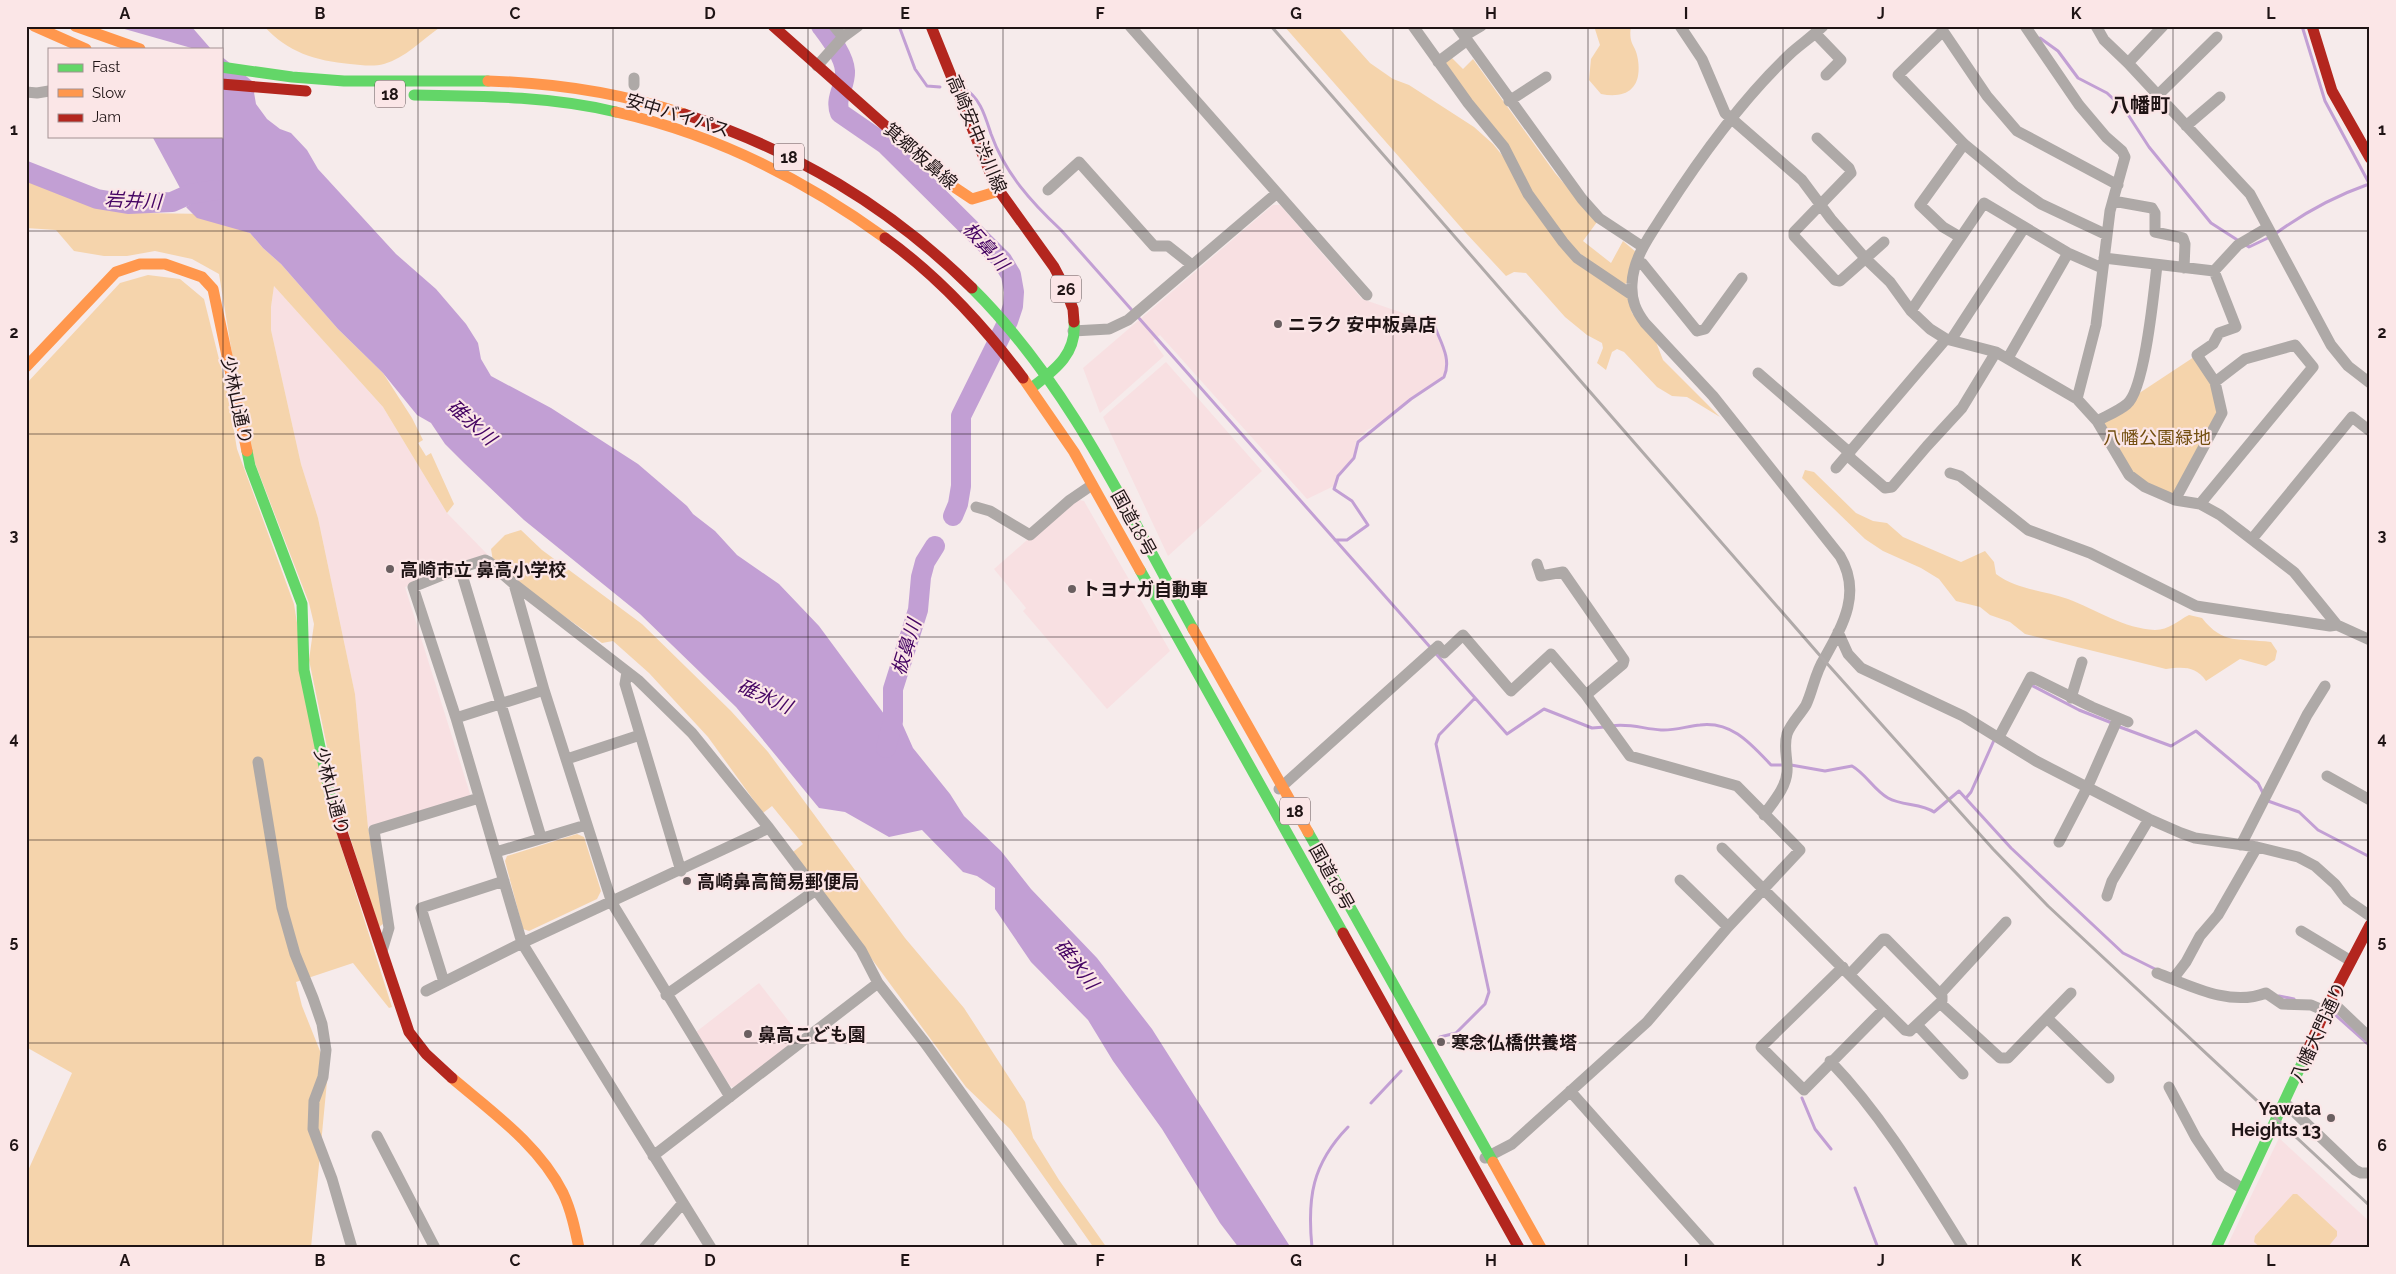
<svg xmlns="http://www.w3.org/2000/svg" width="2396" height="1274" font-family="Raleway,'Noto Sans JP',sans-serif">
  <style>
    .built { fill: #f8e0e2 }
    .green { fill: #f5d4ac }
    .water { fill: #c29fd4 }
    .pier { fill: #f6ebeb }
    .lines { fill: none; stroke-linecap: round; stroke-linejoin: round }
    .stream { stroke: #c29fd4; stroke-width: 3 }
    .river { stroke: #c29fd4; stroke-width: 20 }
    .street { stroke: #aea9a7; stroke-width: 11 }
    .fast { stroke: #63d668; stroke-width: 11 }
    .slow { stroke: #ff974d; stroke-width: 11 }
    .jam { stroke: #b3261e; stroke-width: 11 }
    .rail { stroke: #b0aaa9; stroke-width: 3 }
    .grid { fill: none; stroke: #1f1415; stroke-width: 1; stroke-opacity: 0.55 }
    .poi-dot { fill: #6a5f60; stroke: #fbe6e7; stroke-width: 2 }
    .labels { text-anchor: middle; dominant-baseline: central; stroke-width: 4.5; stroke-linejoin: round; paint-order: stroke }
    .shield { fill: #fbe6e7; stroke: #615354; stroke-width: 1 }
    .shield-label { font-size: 16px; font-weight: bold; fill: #1f1415 }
    .street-label { font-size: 18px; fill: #1f1415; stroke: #fbe6e7 }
    .poi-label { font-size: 18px; font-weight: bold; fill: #1f1415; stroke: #fbe6e7; text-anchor: start }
    .park-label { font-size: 18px; fill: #734f11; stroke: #fbe6e7 }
    .water-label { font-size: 19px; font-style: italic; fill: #450463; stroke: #fbe6e7 }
    .quarter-label { font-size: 20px; font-weight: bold; fill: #1f1415; stroke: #fbe6e7 }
    .neatline { fill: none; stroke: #1f1415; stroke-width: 2 }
    .grid-label { font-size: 16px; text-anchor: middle; font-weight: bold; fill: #1f1415 }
  </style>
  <rect width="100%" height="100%" fill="#f6ebeb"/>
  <path class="built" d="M 1273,205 L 1280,205 L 1362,299 L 1400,312 L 1431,327 L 1440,336 L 1445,352 L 1446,372 L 1444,377 L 1410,398 L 1379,424 L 1367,430 L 1356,441 L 1354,457 L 1337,475 L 1334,486 L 1307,499 L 1160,335 L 1153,341 L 1164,356 L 1100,413 L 1083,368 Z
    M 274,286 L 383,407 L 447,513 L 488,555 L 405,587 L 471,797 L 368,827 L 355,694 L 318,518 L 301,464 L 271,330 L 271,307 Z
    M 1166,362 L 1262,471 L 1168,556 L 1103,417 Z
    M 1074,499 L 1084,501 L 1170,651 L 1107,709 L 1023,611 L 1026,608 L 994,569 Z
    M 759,983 L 801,1037 L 735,1088 L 730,1086 L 696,1032 Z
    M 2279,1138 L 2370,1222 L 2370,1248 L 2226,1248 Z"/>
  <path class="green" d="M 264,26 L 438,26 L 439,28 C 422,40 405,58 384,64 C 373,67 361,65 350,64 C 316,61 287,52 264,26 Z
    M 1284,26 L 1337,26 L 1370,63 L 1393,79 L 1409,85 L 1474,127 L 1493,144 L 1514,170 L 1559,244 L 1627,295 L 1632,313 L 1656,342 L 1663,360 L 1720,417 L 1687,397 L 1672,396 L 1657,387 L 1624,352 L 1617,349 L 1612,352 L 1606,370 L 1597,363 L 1603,348 L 1602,343 L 1587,335 L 1565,317 L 1526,273 L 1514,272 L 1506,276 L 1465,232 Z
    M 1594,26 L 1631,26 C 1628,46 1636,44 1638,60 C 1642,88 1627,99 1601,94 L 1589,80 L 1591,59 L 1600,45 Z
    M 1450,56 L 1463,69 L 1473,59 L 1555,173 L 1597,222 L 1583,241 L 1611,263 L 1623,241 L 1636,252 L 1628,282 L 1624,285 L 1603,273 L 1564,240 L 1444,67 L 1445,61 Z
    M 26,176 L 83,201 L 142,213 L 208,214 L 250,233 L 263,248 L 281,264 L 338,329 L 383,373 L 412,418 L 423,440 L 418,443 L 426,456 L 431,453 L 454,504 L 447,513 L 383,407 L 274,286 L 271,307 L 271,330 L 301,464 L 318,518 L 355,694 L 368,827 L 384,920 L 383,924 L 379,927 L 338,800 L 309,660 L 314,624 L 309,603 L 255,463 L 239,396 L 219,274 L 192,259 L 155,251 L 127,256 L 104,256 L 74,251 L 56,230 L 26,228 Z
    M 148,275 L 180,279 L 204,299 L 228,395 L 237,449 L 294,604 L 324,793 L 392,1007 L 389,1008 L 353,963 L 296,982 L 302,1006 L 328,1071 L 311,1248 L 26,1248 L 26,1175 L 72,1073 L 26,1047 L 26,384 L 120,283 Z
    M 2197,355 L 2215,382 L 2222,413 L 2175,500 L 2137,482 L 2097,421 Z
    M 1805,470 L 1814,472 L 1856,513 L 1873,521 L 1887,523 L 1903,537 L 1961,562 L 1985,551 L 1994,562 L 1996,574 C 2017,590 2044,590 2068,599 C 2095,609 2125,629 2155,630 C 2169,630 2177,621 2189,615 L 2202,618 C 2223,645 2239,638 2271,642 L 2277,651 L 2275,660 L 2266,666 L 2240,659 L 2206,681 C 2196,666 2183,667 2166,669 L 2025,634 L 2010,622 L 1990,615 L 1980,607 L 1956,601 L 1939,579 L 1921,568 L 1883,551 L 1865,539 L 1802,478 Z
    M 521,530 L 542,550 L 642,624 L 731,711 L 768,752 L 905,938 L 964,1008 L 1025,1102 L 1033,1138 L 1059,1180 L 1107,1248 L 1094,1248 L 1010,1129 L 966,1087 L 793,852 L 803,844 L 772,806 L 763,813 L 708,737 L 649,673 L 613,641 L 602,643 L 537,597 L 493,561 L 491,549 L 505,535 Z
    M 577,834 L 584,837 L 601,891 L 597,899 L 529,931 L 523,929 L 505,861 L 507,856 Z
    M 2293,1194 L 2297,1194 L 2337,1231 L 2337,1236 L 2327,1248 L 2261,1248 L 2254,1242 L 2255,1236 Z"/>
  <path class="water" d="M 88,26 L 191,26 L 211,49 L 102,49 Z
    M 221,56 L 252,81 L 256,104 L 267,119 L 280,129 L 291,133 L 307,150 L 318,169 L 396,254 L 436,289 L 466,324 L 478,343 L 481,359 L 491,376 L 551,408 L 638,464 L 687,506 L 693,514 L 715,531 L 737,555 L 779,584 L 819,626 L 884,714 L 893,721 L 901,721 L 913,748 L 950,794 L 964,816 L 1001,851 L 1031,889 L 1097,958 L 1152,1029 L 1291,1248 L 1239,1248 L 1220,1223 L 1162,1129 L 1113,1061 L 1088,1020 L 1031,962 L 995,909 L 995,888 L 977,876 L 963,872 L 922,830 L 889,837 L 845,812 L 819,808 L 736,707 L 640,614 L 524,520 L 464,463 L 445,444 L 431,423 L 417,415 L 383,373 L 338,329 L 281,264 L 263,248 L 250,233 L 197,218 L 186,207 L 197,200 L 180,188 L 152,136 L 221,136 Z"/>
  <path class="pier" d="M 86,26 L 114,26 L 195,49 L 99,49 Z"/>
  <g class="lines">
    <path class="stream" d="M 899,26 L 915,69 L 927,86 L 940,87
      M 2302,26 L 2325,101 L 2370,185
      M 2040,38 L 2058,51 L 2078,78 L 2107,93 L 2125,110 L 2149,147 L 2211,223 L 2239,241
      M 964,89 C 980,96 986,119 991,134 C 1005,173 1031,202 1061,230 L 1507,734 L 1544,709 L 1592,728 L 1605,727
      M 2275,234 C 2305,212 2335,196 2369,184
      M 2244,244 L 2249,247 L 2270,237
      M 1335,540 L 1347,540 L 1368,525 L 1352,501 L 1334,489 L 1338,476 L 1354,458 L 1358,442 L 1411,399 L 1444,377 C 1453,356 1437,338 1432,318
      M 2029,684 L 2079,710 L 2112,723
      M 1611,726 C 1629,723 1644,729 1661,730 C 1673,731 1688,726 1700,725 C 1732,721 1751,744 1771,765 L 1784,765
      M 2117,726 L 2171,746 L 2196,731 L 2258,783 L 2263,793
      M 1791,765 L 1825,771 L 1852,766 C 1866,774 1874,790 1888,798 C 1902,806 1922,803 1934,812 L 1959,791 L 2011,848 L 2123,953 L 2155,969
      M 1966,798 L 1971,792 L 1995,738
      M 2267,798 L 2268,801 L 2299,812 L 2318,830 L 2370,857
      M 2279,996 L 2294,999
      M 2331,1011 L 2370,1046
      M 1440,1037 L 1456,1033 L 1485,1004 L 1489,992 L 1436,744 L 1439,735 L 1475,698
      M 1802,1098 L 1815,1129 L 1831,1149
      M 1371,1103 L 1401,1071
      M 1855,1188 L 1878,1248
      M 1312,1248 C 1307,1198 1312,1164 1348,1127"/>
    <path class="river" d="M 821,26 C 830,38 844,56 845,71 C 846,86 834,98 840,113 L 885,144 L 1002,260 L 1011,275 L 1014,292 L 1013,306 L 1008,321 L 961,416 L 961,486 L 958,504 L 953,516
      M 26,171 L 97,199 L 128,204 L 172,202 L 190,194 L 216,190
      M 886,748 L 893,721 L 893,689 L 918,610 L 921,577 L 925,562 L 935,546"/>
    <path class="street" d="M 834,26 L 843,37
      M 1130,26 L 1367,295
      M 1413,26 L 1468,103 L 1504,147 L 1528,194 L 1563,242 L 1577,258 L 1632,295
      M 1457,26 L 1582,199 L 1599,218 L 1643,247
      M 1680,26 L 1702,59 L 1725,113 L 1802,180 L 1831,219 L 1866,259 L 1890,282 L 1911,311 L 1930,329 L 1946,339 L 1996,352 L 2077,399 L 2097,421 L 2129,475 L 2145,487 L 2175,500 L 2200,504 L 2220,515 L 2294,572 L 2337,625 L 2370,640
      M 2025,26 L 2079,105 L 2106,137 L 2122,151 L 2125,157 L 2110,211 L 2096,325 L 2077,399
      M 2096,26 L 2104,40 L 2128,63 L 2250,194 L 2331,345 L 2348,366 L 2370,383
      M 1815,33 L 1841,60 L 1826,75
      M 1464,36 L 1481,26
      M 1438,62 L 1466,41
      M 2128,63 L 2163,26
      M 817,66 L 843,37 L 858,26
      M 634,85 L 634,78
      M 26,92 L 37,93 L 49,91
      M 2158,95 L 2217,37
      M 1509,101 L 1546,77
      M 2186,126 L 2220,97
      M 1817,138 L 1849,168 L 1851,173 L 1794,232 L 1794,236 L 1835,280 L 1840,281 L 1884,242
      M 1048,190 L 1079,162 L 1154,246 L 1168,246 L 1192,265
      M 2113,201 L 2152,208 L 2155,213 L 2155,232 L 2183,238 L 2185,244 L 2184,268
      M 2107,235 L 2041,204 L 2015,186 L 1964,144 L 1898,75 L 1943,31 L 1987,96 L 2017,131 L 2118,185
      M 1960,237 L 1943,227 L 1920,205 L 1964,144
      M 2104,258 L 2214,271 L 2238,245 L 2267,228
      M 1638,262 L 1642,263 L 1697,331 L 1705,329 L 1742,278
      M 1911,311 L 1984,203 L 2068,253 L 2102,268
      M 1073,331 L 1109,329 L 1128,320 L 1277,193
      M 1951,340 L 2024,228
      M 2008,358 L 2068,253
      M 1758,373 L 1850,453
      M 2097,421 C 2106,416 2119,411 2127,404 C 2145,389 2154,291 2157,265
      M 1848,456 L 1885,488 L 1892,487 L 1927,446 L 1962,408 L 1996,352
      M 1836,468 L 1946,339
      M 1950,473 L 1960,476 L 2028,530 L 2090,553 L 2196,606 L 2330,626 L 2337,625
      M 2175,500 L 2222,413 L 2215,382 L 2197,355 L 2213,344 L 2219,333 L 2236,327 L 2214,271
      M 2200,504 L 2313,367 L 2295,345 L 2245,359 L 2215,382
      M 976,507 L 990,511 L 1030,535 L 1070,500 L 1092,485
      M 2252,539 L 2352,417 L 2370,431
      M 1537,564 L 1541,576 L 1563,572 L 1624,660 L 1623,664 L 1586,695
      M 460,568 L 541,837
      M 514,584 L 544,690 L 612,903 L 730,1097
      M 1838,632 L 1848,654 L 1861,668 L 1963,716 L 2036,761 L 2149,819 L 2181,833 L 2195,838 L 2257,847 L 2298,857 L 2315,866 L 2335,884 L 2347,900 L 2370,916
      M 627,672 L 625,684 L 681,871
      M 2071,698 L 2082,662
      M 456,718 L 544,690
      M 1999,737 L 2031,677 L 2092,707 L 2128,722
      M 567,759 L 640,735
      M 258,762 L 282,908 L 295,954 L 313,998 L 322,1024 L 326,1050 L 323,1077 L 314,1101 L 313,1129 L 332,1179 L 352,1248
      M 2327,776 L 2370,800
      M 1279,789 L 1438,646 L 1444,653 L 1463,635 L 1511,691 L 1551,654 L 1586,695 L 1630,756 L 1737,786 L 1800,850 L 1728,927 L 1647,1022 L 1512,1144 L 1485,1158
      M 1764,815 C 1773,802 1786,788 1787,772 C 1788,758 1783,748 1787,734 C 1791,723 1800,715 1806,705 C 1813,690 1815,673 1824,659 C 1843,625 1862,593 1840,556 L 1713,396 L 1645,323 C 1636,311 1631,300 1632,284 C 1633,257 1651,234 1665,212 C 1701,156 1742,99 1791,53 C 1801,44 1813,36 1823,26
      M 2059,842 L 2087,788 L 2118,718
      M 2241,845 L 2307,715 L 2325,686
      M 1722,848 L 1905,1030 L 1910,1031 L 1942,1001 L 1942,996 L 1886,939 L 1883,939 L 1850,974
      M 496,852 L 586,825
      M 1680,880 L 1728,927
      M 2107,896 L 2112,881 L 2149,819
      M 2301,931 L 2351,961
      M 382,951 L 389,928 L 374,830 L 479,798
      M 1843,967 L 1761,1047 L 1804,1090 L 1884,1009
      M 2157,973 C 2191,986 2230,1007 2266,993 L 2282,1004 L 2311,1005 L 2325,1011
      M 2173,979 L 2186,962 L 2200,936 L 2218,915 L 2257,847
      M 444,982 L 421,908 L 504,881
      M 426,991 L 522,943 L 769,828
      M 1940,994 L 2006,922
      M 666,995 L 816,890
      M 2330,1000 L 2370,1038
      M 1940,1003 L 2000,1058 L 2008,1058 L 2071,993
      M 2047,1018 L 2109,1078
      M 1918,1026 L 1963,1074
      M 1830,1061 C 1883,1116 1923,1184 1963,1248
      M 2169,1087 L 2196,1138 L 2221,1175 L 2243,1189
      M 1570,1091 L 1710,1248
      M 2285,1103 L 2355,1170 L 2361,1173 L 2370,1173
      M 377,1136 L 435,1248
      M 653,1156 L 878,983
      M 644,1248 L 682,1204
      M 711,1248 L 522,943 L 456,718 L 413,587 L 460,568 L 485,560 L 489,562 L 514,584 L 638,680 L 692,733 L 769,828 L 861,950 L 878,983 L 925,1043 L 1073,1248"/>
    <path class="fast" d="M 221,67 L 292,77 L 344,81 L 488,81
      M 414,95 C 481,96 550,96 616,112
      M 972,288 C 1068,383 1128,512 1193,629
      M 1034,386 C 1056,369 1077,353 1074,322
      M 247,451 L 250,466 L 302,604 L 304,670 L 330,795 L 336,814
      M 1140,570 L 1343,933
      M 1308,832 L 1493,1162
      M 2216,1248 L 2304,1059"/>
    <path class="slow" d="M 34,26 L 86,49
      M 75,26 L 140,49
      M 488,81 C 554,83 621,93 684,114
      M 616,112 C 714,134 804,179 885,238
      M 916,153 L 954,187 L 972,199 L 999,191
      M 26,367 L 116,272 L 140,264 L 165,264 L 202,277 L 213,289 L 247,451
      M 1023,378 L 1074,452 L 1140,570
      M 1193,629 L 1308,832
      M 452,1078 C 492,1112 539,1145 563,1193 C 571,1210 575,1229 579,1248
      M 1493,1162 L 1541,1248"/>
    <path class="jam" d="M 773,26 L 916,153
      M 931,26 L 995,185 L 1054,267 L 1065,288 L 1073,309 L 1074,322
      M 2312,26 L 2332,91 L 2370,158
      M 221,84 L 306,91
      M 684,114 C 795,151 888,205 972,288
      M 885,238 C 938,276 984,326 1023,378
      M 336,814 L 409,1032 L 426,1054 L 452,1078
      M 1343,933 L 1519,1248
      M 2304,1059 L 2325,1011 L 2370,925"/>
    <path class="rail" d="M 1271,26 L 1823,659 L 1993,849 L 2048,906 L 2370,1206"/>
  </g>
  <path class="grid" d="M 223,26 L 223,1248M 418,26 L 418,1248M 613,26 L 613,1248M 808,26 L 808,1248M 1003,26 L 1003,1248M 1198,26 L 1198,1248M 1393,26 L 1393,1248M 1588,26 L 1588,1248M 1783,26 L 1783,1248M 1978,26 L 1978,1248M 2173,26 L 2173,1248M 26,231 L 2370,231M 26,434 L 2370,434M 26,637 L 2370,637M 26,840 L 2370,840M 26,1043 L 2370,1043"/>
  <g class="poi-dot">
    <circle cx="1278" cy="324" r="5"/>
    <circle cx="390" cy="569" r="5"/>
    <circle cx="1072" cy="589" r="5"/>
    <circle cx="687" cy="881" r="5"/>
    <circle cx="748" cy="1034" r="5"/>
    <circle cx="1441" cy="1042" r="5"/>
    <circle cx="2331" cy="1118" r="5"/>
  </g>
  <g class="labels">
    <g class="shield">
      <rect x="375" y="80.5" width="30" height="27" rx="4"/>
      <rect x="774" y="143.5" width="30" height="27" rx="4"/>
      <rect x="1051" y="275.5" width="30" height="27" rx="4"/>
      <rect x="1280" y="797.5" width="30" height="27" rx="4"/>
    </g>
    <g class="shield-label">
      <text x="390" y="94">18</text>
      <text x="789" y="157">18</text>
      <text x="1066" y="289">26</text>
      <text x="1295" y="811">18</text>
    </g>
    <g class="street-label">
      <text transform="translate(678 115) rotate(17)">安中バイパス</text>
      <text transform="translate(977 134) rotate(67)">高崎安中渋川線</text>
      <text transform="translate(921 156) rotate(41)">箕郷板鼻線</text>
      <text transform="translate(237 400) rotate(78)">少林山通り</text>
      <text transform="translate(1134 523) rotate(61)">国道18号</text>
      <text transform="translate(332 791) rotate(75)">少林山通り</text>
      <text transform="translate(1332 877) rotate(61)">国道18号</text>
      <text transform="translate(2318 1032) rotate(-65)">八幡大門通り</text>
    </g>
    <g class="poi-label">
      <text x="1288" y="324">ニラク 安中板鼻店</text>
      <text x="400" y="569">高崎市立 鼻高小学校</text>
      <text x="1082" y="589">トヨナガ自動車</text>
      <text x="697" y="881">高崎鼻高簡易郵便局</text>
      <text x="758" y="1034">鼻高こども園</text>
      <text x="1451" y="1042">寒念仏橋供養塔</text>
      <text x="2321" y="1108" text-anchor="end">Yawata<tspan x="2321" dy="21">Heights 13</tspan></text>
    </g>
    <g class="park-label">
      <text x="2157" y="437">八幡公園緑地</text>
    </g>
    <g class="water-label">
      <text transform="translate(133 200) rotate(3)">岩井川</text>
      <text transform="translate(986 246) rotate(48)">板鼻川</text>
      <text transform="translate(472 422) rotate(42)">碓氷川</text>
      <text transform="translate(906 647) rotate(-73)">板鼻川</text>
      <text transform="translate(765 696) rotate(24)">碓氷川</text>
      <text transform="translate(1077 964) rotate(52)">碓氷川</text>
    </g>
    <g class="quarter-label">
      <text x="2140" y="105">八幡町</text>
    </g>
  </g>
  <rect width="2396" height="1274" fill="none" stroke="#fbe6e7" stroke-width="55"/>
  <rect x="48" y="48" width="175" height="90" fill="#fbe6e7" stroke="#a39293"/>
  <rect x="58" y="64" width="25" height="8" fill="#63d668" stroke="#a39293"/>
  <text x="92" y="72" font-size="15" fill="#1f1415">Fast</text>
  <rect x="58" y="89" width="25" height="8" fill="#ff974d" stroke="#a39293"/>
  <text x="92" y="98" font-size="15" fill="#1f1415">Slow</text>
  <rect x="58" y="114" width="25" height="8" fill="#b3261e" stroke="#a39293"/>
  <text x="92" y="122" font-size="15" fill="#1f1415">Jam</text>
  <rect x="28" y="28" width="2340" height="1218" class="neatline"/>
  <g class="grid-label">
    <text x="125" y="19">A</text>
    <text x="320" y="19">B</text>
    <text x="515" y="19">C</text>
    <text x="710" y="19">D</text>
    <text x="905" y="19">E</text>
    <text x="1100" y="19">F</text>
    <text x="1296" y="19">G</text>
    <text x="1491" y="19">H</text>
    <text x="1686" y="19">I</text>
    <text x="1881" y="19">J</text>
    <text x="2076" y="19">K</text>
    <text x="2271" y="19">L</text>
    <text x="14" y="135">1</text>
    <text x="2382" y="135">1</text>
    <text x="14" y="338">2</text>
    <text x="2382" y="338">2</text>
    <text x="14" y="541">3</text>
    <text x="2382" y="541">3</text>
    <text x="14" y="744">4</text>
    <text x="2382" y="744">4</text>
    <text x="14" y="947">5</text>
    <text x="2382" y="947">5</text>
    <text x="14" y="1151">6</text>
    <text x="2382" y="1151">6</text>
    <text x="125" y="1266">A</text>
    <text x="320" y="1266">B</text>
    <text x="515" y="1266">C</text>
    <text x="710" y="1266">D</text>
    <text x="905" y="1266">E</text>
    <text x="1100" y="1266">F</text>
    <text x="1296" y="1266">G</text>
    <text x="1491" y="1266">H</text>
    <text x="1686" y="1266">I</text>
    <text x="1881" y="1266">J</text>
    <text x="2076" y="1266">K</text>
    <text x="2271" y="1266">L</text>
  </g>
</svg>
